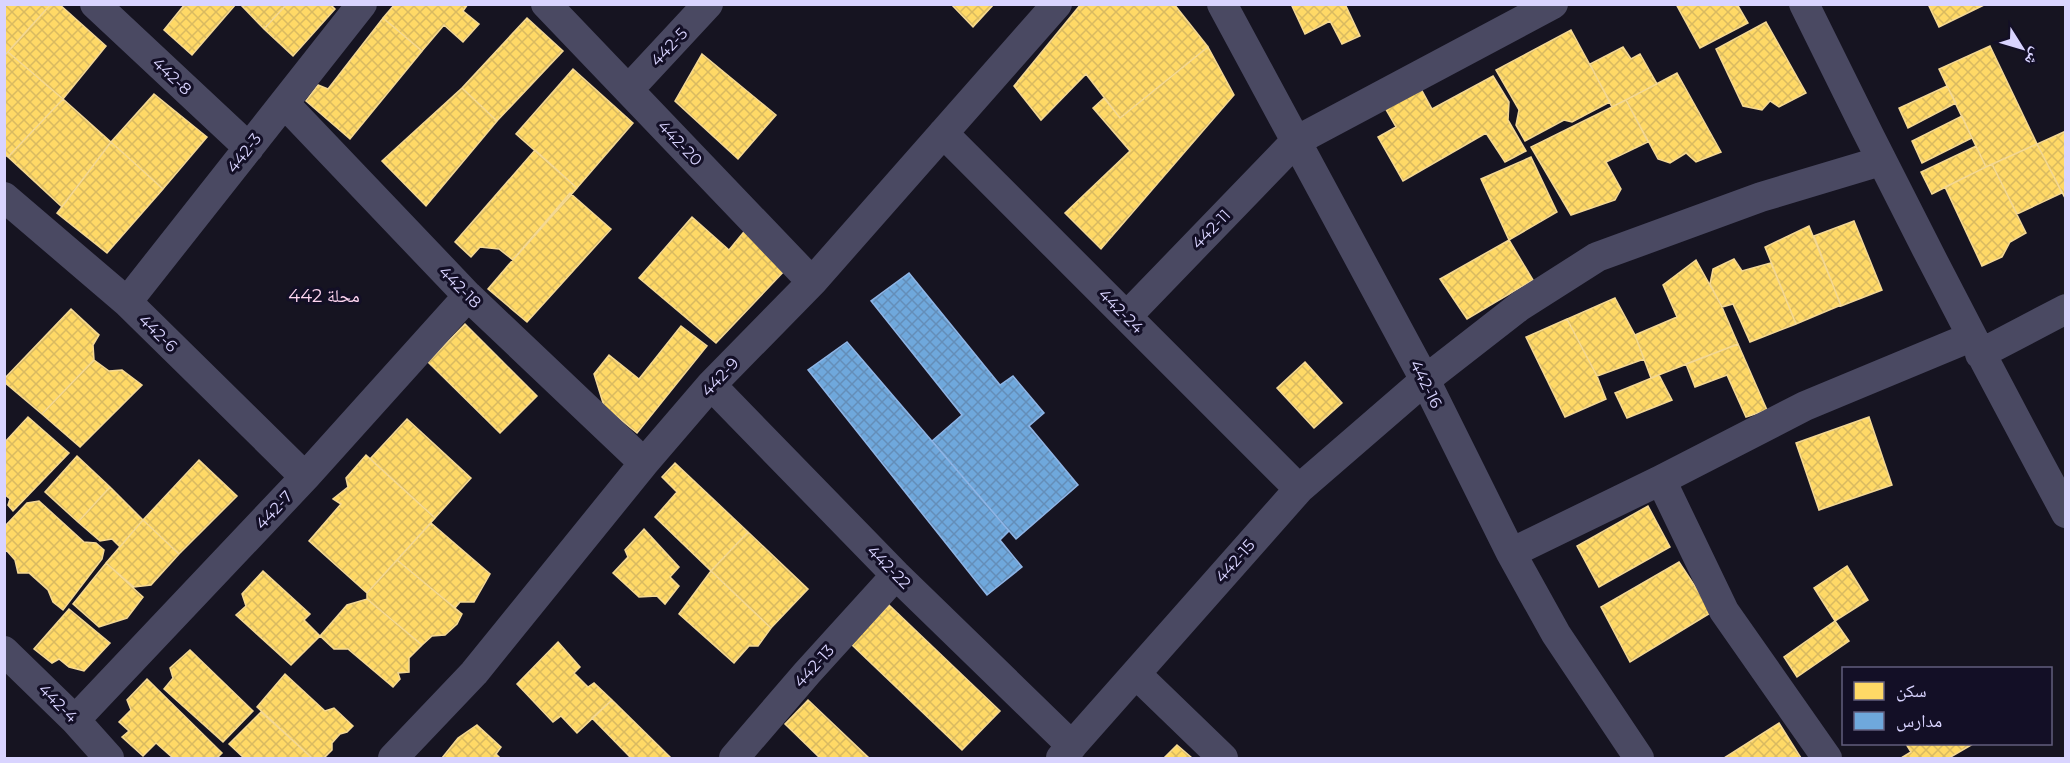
<svg xmlns="http://www.w3.org/2000/svg" width="2070" height="763" font-family="Montserrat,'Noto Naskh Arabic',sans-serif">
  <style>
    .homes { fill: url(#homes-cross-hatch); stroke: #f4d894; stroke-width: 1.5 }
    .schools { fill: url(#schools-cross-hatch); stroke: #8fb5e6; stroke-width: 1.5 }
    .lines { fill: none; stroke-linecap: round; stroke-linejoin: round }
    .street { stroke: #4a4962; stroke-width: 30 }
    .labels { text-anchor: middle; dominant-baseline: central; stroke-width: 6; stroke-linejoin: round; paint-order: stroke }
    .street-label { font-size: 16px; fill: #d9d4ff; stroke: #130f26 }
    .neighbourhood-label { font-size: 18px; fill: #ffd6f0; stroke: #130f26 }
  </style>
  <defs>
    <pattern id="homes-cross-hatch" width="8" height="8" patternUnits="userSpaceOnUse" patternTransform="scale(1.5)"><rect width="8" height="8" fill="#ffd966"/><path d="M0 0l8 8M0 8l8-8" fill="none" stroke="#d9ba61"/></pattern>
    <pattern id="schools-cross-hatch" width="8" height="8" patternUnits="userSpaceOnUse" patternTransform="scale(1.5)"><rect width="8" height="8" fill="#6fa8dc"/><path d="M0 0l8 8M0 8l8-8" fill="none" stroke="#648eb8"/></pattern>
  </defs>
  <rect width="100%" height="100%" fill="#161421"/>
  <path class="homes" d="M 4,4 L 51,4 L 4,56 Z
    M 51,4 L 59,4 L 106,46 L 63,99 L 8,52 Z
    M 185,4 L 236,4 L 192,55 L 164,30 Z
    M 240,4 L 287,4 L 264,29 Z
    M 287,4 L 330,4 L 335,9 L 293,56 L 264,29 Z
    M 395,4 L 468,4 L 463,11 L 479,24 L 463,42 L 444,25 L 422,51 L 383,18 Z
    M 951,4 L 994,4 L 973,27 Z
    M 1081,4 L 1174,4 L 1208,47 L 1120,118 L 1086,74 L 1041,120 L 1014,86 Z
    M 1291,4 L 1345,4 L 1360,36 L 1342,44 L 1330,21 L 1305,34 Z
    M 1676,4 L 1737,4 L 1748,23 L 1700,48 Z
    M 1928,4 L 1986,4 L 1939,27 Z
    M 383,18 L 422,51 L 350,139 L 306,101 L 318,85 L 328,89 Z
    M 527,18 L 563,51 L 497,121 L 462,88 Z
    M 1766,22 L 1806,93 L 1779,107 L 1770,101 L 1762,110 L 1743,106 L 1716,49 Z
    M 1571,30 L 1610,102 L 1572,122 L 1564,120 L 1525,141 L 1516,125 L 1519,110 L 1496,70 Z
    M 1990,46 L 2037,144 L 1986,167 L 1939,69 Z
    M 1208,47 L 1234,95 L 1101,249 L 1065,213 L 1130,151 L 1093,108 L 1104,98 L 1120,118 Z
    M 1623,47 L 1631,59 L 1640,54 L 1657,84 L 1612,107 L 1590,64 Z
    M 8,52 L 63,99 L 8,157 L 4,154 L 4,56 Z
    M 702,54 L 776,115 L 738,159 L 675,101 Z
    M 573,69 L 633,123 L 577,188 L 516,134 Z
    M 1677,73 L 1721,152 L 1696,162 L 1686,153 L 1670,163 L 1658,159 L 1626,100 Z
    M 1493,76 L 1509,102 L 1508,120 L 1526,151 L 1505,162 L 1486,133 L 1403,181 L 1378,137 L 1396,127 L 1384,106 L 1421,89 L 1432,109 Z
    M 1947,86 L 1956,103 L 1908,128 L 1899,108 Z
    M 462,88 L 497,121 L 426,206 L 382,161 Z
    M 154,94 L 207,137 L 163,189 L 111,142 Z
    M 63,99 L 111,142 L 62,207 L 8,157 Z
    M 1626,100 L 1648,142 L 1606,162 L 1621,189 L 1615,200 L 1571,215 L 1531,147 Z
    M 1962,116 L 1972,138 L 1922,163 L 1912,141 Z
    M 2066,131 L 2066,200 L 2037,144 Z
    M 111,142 L 163,189 L 107,253 L 57,213 Z
    M 2037,144 L 2062,193 L 2017,214 L 1992,164 Z
    M 1976,146 L 1986,167 L 1932,194 L 1921,172 Z
    M 535,150 L 577,188 L 513,260 L 499,249 L 480,247 L 471,257 L 455,242 Z
    M 1531,157 L 1557,212 L 1509,240 L 1481,179 Z
    M 1992,164 L 2026,233 L 2010,242 L 2002,257 L 1982,266 L 1945,187 Z
    M 570,193 L 611,229 L 527,322 L 488,289 Z
    M 692,217 L 729,250 L 747,228 L 787,268 L 716,343 L 639,278 Z
    M 1854,221 L 1882,290 L 1841,306 L 1814,236 Z
    M 1809,226 L 1841,305 L 1796,324 L 1765,247 Z
    M 1509,240 L 1533,280 L 1467,319 L 1440,279 Z
    M 1734,259 L 1742,271 L 1771,263 L 1796,324 L 1750,342 L 1733,304 L 1722,307 L 1710,284 L 1713,269 Z
    M 1696,260 L 1722,307 L 1738,344 L 1651,378 L 1635,335 L 1677,317 L 1663,285 Z
    M 1615,298 L 1635,335 L 1644,359 L 1597,376 L 1567,319 Z
    M 71,309 L 99,335 L 93,345 L 94,360 L 42,414 L 4,382 L 4,379 Z
    M 1567,319 L 1597,376 L 1606,399 L 1565,417 L 1526,337 Z
    M 465,324 L 537,396 L 500,433 L 428,362 Z
    M 681,326 L 707,346 L 637,433 L 604,406 L 594,374 L 609,355 L 639,379 Z
    M 1738,344 L 1767,410 L 1746,417 L 1727,375 L 1695,387 L 1686,364 Z
    M 94,360 L 109,371 L 122,370 L 142,385 L 80,447 L 42,414 Z
    M 1305,362 L 1342,403 L 1314,428 L 1277,388 Z
    M 1659,375 L 1672,400 L 1627,418 L 1615,393 Z
    M 28,417 L 69,453 L 13,511 L 8,505 L 10,499 L 4,494 L 4,443 Z
    M 1869,417 L 1892,485 L 1819,510 L 1796,443 Z
    M 407,419 L 471,478 L 435,518 L 370,459 Z
    M 366,455 L 435,518 L 367,593 L 309,541 L 341,504 L 333,499 L 348,487 L 346,478 Z
    M 77,456 L 110,487 L 78,522 L 45,492 Z
    M 199,460 L 237,496 L 179,554 L 143,520 Z
    M 675,463 L 748,532 L 711,571 L 655,517 L 677,492 L 662,477 Z
    M 110,487 L 143,520 L 120,547 L 112,539 L 100,541 L 78,522 Z
    M 39,501 L 84,542 L 96,543 L 104,550 L 102,559 L 63,610 L 53,602 L 48,590 L 29,573 L 18,573 L 15,560 L 7,551 L 4,552 L 4,527 L 27,503 Z
    M 1648,506 L 1670,547 L 1599,587 L 1577,546 Z
    M 143,520 L 179,554 L 151,585 L 134,587 L 106,563 Z
    M 431,523 L 490,574 L 474,602 L 460,602 L 455,608 L 397,560 Z
    M 644,529 L 679,567 L 670,577 L 679,586 L 665,604 L 657,596 L 639,597 L 613,573 L 628,557 L 625,550 Z
    M 748,532 L 808,589 L 771,628 L 711,571 Z
    M 397,560 L 462,614 L 457,624 L 445,635 L 432,636 L 422,645 L 367,599 L 367,593 Z
    M 1679,562 L 1712,612 L 1630,662 L 1601,607 Z
    M 106,563 L 143,597 L 127,618 L 99,627 L 73,604 Z
    M 1847,566 L 1868,600 L 1835,621 L 1814,588 Z
    M 263,571 L 310,614 L 304,620 L 320,636 L 291,665 L 236,615 L 246,606 L 242,594 Z
    M 711,571 L 771,628 L 758,646 L 749,646 L 734,663 L 679,614 Z
    M 367,599 L 422,645 L 409,658 L 409,672 L 398,673 L 400,679 L 393,687 L 348,649 L 334,649 L 320,636 L 347,605 Z
    M 889,605 L 1000,711 L 962,750 L 851,644 Z
    M 69,609 L 110,643 L 84,671 L 69,667 L 59,659 L 52,663 L 34,649 Z
    M 1835,621 L 1849,641 L 1797,677 L 1784,657 Z
    M 558,642 L 580,667 L 574,673 L 588,687 L 594,683 L 612,700 L 577,733 L 561,716 L 553,722 L 517,684 Z
    M 190,650 L 253,711 L 223,742 L 164,689 L 173,678 L 170,668 Z
    M 285,674 L 325,711 L 334,708 L 353,726 L 347,732 L 340,734 L 332,743 L 332,750 L 324,758 L 312,758 L 257,707 Z
    M 147,679 L 222,753 L 217,758 L 173,758 L 156,743 L 143,756 L 122,737 L 129,731 L 119,722 L 131,710 L 127,700 Z
    M 612,700 L 671,758 L 631,758 L 592,718 Z
    M 808,700 L 869,758 L 820,758 L 785,724 Z
    M 261,712 L 312,758 L 244,758 L 229,744 Z
    M 1779,723 L 1801,758 L 1724,758 Z
    M 477,725 L 501,747 L 496,754 L 500,758 L 442,758 L 458,738 Z
    M 1906,744 L 1973,744 L 1949,758 L 1901,758 L 1911,752 Z
    M 1177,745 L 1192,758 L 1164,758 Z"/>
  <path class="schools" d="M 909,273 L 1000,385 L 1013,376 L 1044,413 L 1029,426 L 1078,485 L 1016,539 L 932,441 L 962,415 L 871,301 Z
    M 847,342 L 1009,531 L 1000,540 L 1022,567 L 987,595 L 808,370 Z"/>
  <g class="lines">
    <path class="street" d="M 95,4 L 249,148
      M 546,4 L 812,282
      M 1222,4 L 1425,380 L 1511,553 L 1556,634 L 1639,758
      M 1804,4 C 1888,176 1975,345 2066,513
      M 629,89 L 708,4
      M 284,103 L 468,296 L 644,463
      M 943,133 L 1299,489
      M 4,197 L 127,302 L 305,477
      M 127,302 L 362,4
      M 1127,316 L 1296,141 L 1553,4
      M 1980,354 L 2066,309
      M 711,385 L 896,575 L 1072,746
      M 1661,480 L 1724,611 L 1827,758
      M 1511,553 L 1661,480 L 1805,406 L 1971,337
      M 4,651 L 75,720 L 109,758
      M 1136,674 L 1223,758
      M 75,720 L 305,477 L 468,296
      M 393,758 L 474,673 L 644,463 L 711,385 L 812,282 L 1057,4
      M 734,758 L 807,673 L 896,575
      M 1061,758 L 1299,489 L 1425,380 L 1520,306 L 1597,257 L 1761,197 L 1881,161"/>
  </g>
  <g class="labels">
    <g class="street-label">
      <text transform="translate(669 47) rotate(-47)">442-5</text>
      <text transform="translate(172 76) rotate(43)">442-8</text>
      <text transform="translate(680 143) rotate(46)">442-20</text>
      <text transform="translate(244 153) rotate(-52)">442-3</text>
      <text transform="translate(1211 229) rotate(-46)">442-11</text>
      <text transform="translate(460 287) rotate(45)">442-18</text>
      <text transform="translate(1121 311) rotate(45)">442-24</text>
      <text transform="translate(158 333) rotate(44)">442-6</text>
      <text transform="translate(720 377) rotate(-47)">442-9</text>
      <text transform="translate(1426 384) rotate(63)">442-16</text>
      <text transform="translate(274 510) rotate(-47)">442-7</text>
      <text transform="translate(1235 561) rotate(-49)">442-15</text>
      <text transform="translate(889 567) rotate(45)">442-22</text>
      <text transform="translate(814 666) rotate(-48)">442-13</text>
      <text transform="translate(58 703) rotate(45)">442-4</text>
    </g>
    <g class="neighbourhood-label">
      <text x="324" y="296">محلة 442</text>
    </g>
  </g>
  <rect width="2070" height="763" fill="none" stroke="#d9d4ff" stroke-width="12"/>
  <rect x="1842" y="667" width="210" height="78" fill="#130f26" stroke="#625e7d" stroke-width="1.5"/>
  <rect x="1854" y="682" width="30" height="18" fill="#ffd966" stroke="#625e7d" stroke-width="1.5"/>
  <text x="1896" y="697" font-size="18" fill="#d9d4ff">سكن</text>
  <rect x="1854" y="712" width="30" height="18" fill="#6fa8dc" stroke="#625e7d" stroke-width="1.5"/>
  <text x="1896" y="727" font-size="18" fill="#d9d4ff">مدارس</text>
  <g transform="translate(2022 48) rotate(127)" stroke="#130f26" stroke-width="4.5" paint-order="stroke">
  <path d="M0-4.5L10 22L0 15L-10 22Z" fill="#d9d4ff"/>
  <text y="-9" font-size="16" font-weight="bold" text-anchor="middle" fill="#d9d4ff">ش</text>
  </g>
</svg>
